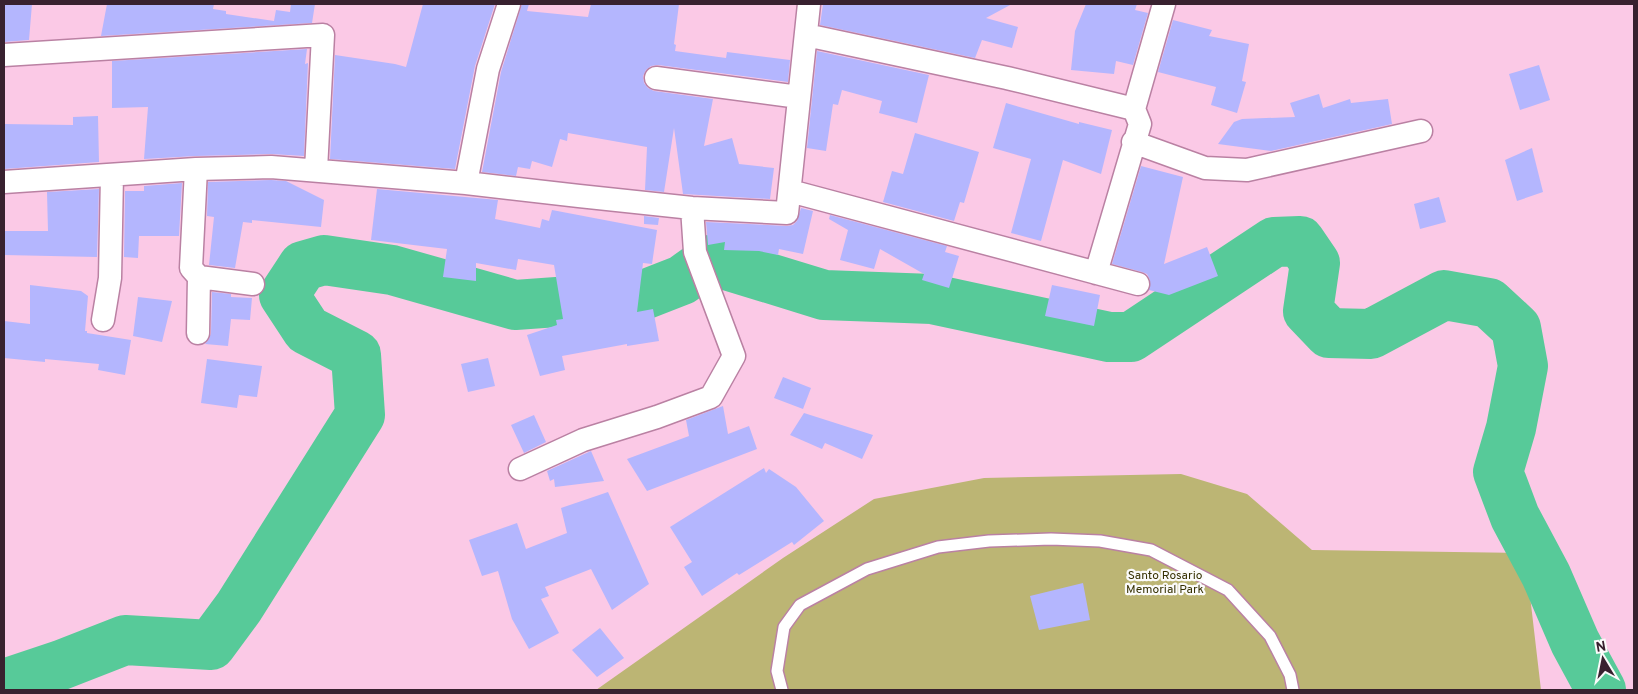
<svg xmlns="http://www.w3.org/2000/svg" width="1638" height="694" font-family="Overpass,sans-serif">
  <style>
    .green { fill: #bcb574 }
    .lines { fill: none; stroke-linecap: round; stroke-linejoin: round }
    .river { stroke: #57ca99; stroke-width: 50 }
    .building { fill: #b4b6fe }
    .lane-casing { stroke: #ba81a3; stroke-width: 14 }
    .street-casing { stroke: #ba81a3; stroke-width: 25 }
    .lane { stroke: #fff; stroke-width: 11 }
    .street { stroke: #fff; stroke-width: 22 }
    .labels { text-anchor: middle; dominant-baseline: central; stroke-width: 4.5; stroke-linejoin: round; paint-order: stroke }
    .park-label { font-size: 12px; fill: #353001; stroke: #fbfbfb }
  </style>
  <rect width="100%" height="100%" fill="#fbc9e6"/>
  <path class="green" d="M 1181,474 L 1247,494 L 1312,550 L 1525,553 L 1541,690 L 596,690 L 783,558 L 874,499 L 984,478 Z"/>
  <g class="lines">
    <path class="river" d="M 4,684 L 61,665 L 125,640 L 211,645 L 239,607 L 360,415 L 356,355 L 307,330 L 284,295 L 303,266 L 324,260 L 392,270 L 515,305 L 641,296 L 682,280 L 710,260 L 824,295 L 932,299 L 1109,337 L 1131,337 L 1274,242 L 1300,241 L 1315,263 L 1308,311 L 1329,333 L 1371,334 L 1444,295 L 1489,303 L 1516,328 L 1523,366 L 1511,428 L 1498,472 L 1515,517 L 1546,575 L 1575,642 L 1601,690"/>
  </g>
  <path class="building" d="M 4,4 L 32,4 L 29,40 L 4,42 Z
    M 107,4 L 214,4 L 213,9 L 226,11 L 226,14 L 274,21 L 276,10 L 290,12 L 291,4 L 315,4 L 312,23 L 101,36 Z
    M 423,4 L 495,4 L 475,66 L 455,169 L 330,159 L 335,55 L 395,64 L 406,67 Z
    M 522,4 L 529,4 L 527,11 L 588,17 L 591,4 L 679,4 L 674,44 L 676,45 L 675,51 L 726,58 L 727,52 L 790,60 L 788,82 L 658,65 L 651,66 L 646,70 L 643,76 L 644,83 L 648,88 L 654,91 L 713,99 L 704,146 L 732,138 L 739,164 L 774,168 L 770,199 L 683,194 L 674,128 L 664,192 L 645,190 L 647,147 L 568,133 L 567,141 L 560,139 L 552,167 L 532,161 L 530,169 L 518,167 L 516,176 L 482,172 L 501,72 Z
    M 823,4 L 1012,4 L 986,18 L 1018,27 L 1012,48 L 982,40 L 975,58 L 820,25 Z
    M 1086,4 L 1137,4 L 1135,10 L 1148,13 L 1133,65 L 1116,61 L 1114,74 L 1071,70 L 1075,31 Z
    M 1173,20 L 1212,30 L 1209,36 L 1249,44 L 1242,81 L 1246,82 L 1237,113 L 1211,105 L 1216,87 L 1158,72 Z
    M 307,49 L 305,64 L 308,63 L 304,156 L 271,154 L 196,156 L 144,159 L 148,107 L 112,108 L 112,61 Z
    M 817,51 L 929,75 L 917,123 L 879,113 L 882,101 L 842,90 L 838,105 L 833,104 L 826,151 L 807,148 Z
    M 1539,65 L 1550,100 L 1520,110 L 1509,74 Z
    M 1319,94 L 1323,108 L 1350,99 L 1351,103 L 1388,99 L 1392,124 L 1271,151 L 1218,144 L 1234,122 L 1242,119 L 1295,117 L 1290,103 Z
    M 1006,103 L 1079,124 L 1079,122 L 1112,130 L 1101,174 L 1063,160 L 1041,241 L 1011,233 L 1031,159 L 993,148 Z
    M 98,116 L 99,162 L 4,169 L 4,124 L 73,125 L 73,117 Z
    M 915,133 L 979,152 L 964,203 L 960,202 L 954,221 L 883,202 L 892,171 L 903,174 Z
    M 1532,148 L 1543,192 L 1517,201 L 1505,160 Z
    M 1141,166 L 1183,177 L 1164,264 L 1207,247 L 1218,276 L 1169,295 L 1149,290 L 1150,280 L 1147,274 L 1142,272 L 1112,264 Z
    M 271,180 L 286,181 L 324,200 L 321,227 L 252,220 L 252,223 L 243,222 L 235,268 L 209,265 L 214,217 L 207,216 L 208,182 Z
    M 182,183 L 179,236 L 139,236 L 138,258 L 124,257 L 125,191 L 144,191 L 144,186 Z
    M 99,189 L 97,257 L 4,255 L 4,231 L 48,231 L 47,192 Z
    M 377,189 L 498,200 L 495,219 L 540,228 L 542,219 L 549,221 L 552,210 L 657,230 L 652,264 L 643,263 L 637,312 L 653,309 L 659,341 L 627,346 L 627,344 L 562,356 L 565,370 L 540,376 L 527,335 L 557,325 L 556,320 L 563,319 L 554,265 L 518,259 L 516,270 L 476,263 L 476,281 L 443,277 L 447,249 L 371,240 Z
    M 1439,197 L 1446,222 L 1420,229 L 1414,204 Z
    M 801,208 L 813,211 L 803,254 L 779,249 L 778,255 L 759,251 L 724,250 L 725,242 L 708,245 L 706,222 L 787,226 L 793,225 L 797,221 Z
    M 830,215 L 947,246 L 945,252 L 959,256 L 949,288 L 922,280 L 924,274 L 880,249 L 874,269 L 840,260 L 848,230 L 829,219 Z
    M 644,216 L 659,218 L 658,225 L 644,224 Z
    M 30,285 L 81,291 L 88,296 L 85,331 L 87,331 L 87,333 L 131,340 L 125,375 L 98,370 L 99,364 L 45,359 L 45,362 L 4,358 L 4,321 L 30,324 Z
    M 1052,285 L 1100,295 L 1094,326 L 1045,316 Z
    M 212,292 L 231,294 L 231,297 L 252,298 L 250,320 L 231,319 L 228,346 L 205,344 L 209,339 L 211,333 Z
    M 138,297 L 172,301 L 162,342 L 133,336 Z
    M 488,358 L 495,386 L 468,392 L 461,364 Z
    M 207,359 L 262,366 L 257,397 L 239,395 L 237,408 L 201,403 Z
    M 783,377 L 811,388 L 803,409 L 774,398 Z
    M 723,406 L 728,434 L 749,426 L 757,449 L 647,491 L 627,459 L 689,436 L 686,420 Z
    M 804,413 L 873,435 L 862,459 L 825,443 L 822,449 L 790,435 Z
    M 534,415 L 546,442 L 524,453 L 511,425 Z
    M 591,451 L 604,481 L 555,487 L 554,479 L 550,481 L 547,471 Z
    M 764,468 L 766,473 L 769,469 L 796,487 L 824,521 L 794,545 L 792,542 L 739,575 L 737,573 L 702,596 L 684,567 L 692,562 L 670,527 Z
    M 608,492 L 649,584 L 612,610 L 591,569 L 545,587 L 549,596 L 541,599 L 559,633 L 529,649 L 512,619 L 498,571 L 482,576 L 469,540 L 517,523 L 526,549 L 567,533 L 561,508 Z
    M 1083,583 L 1090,620 L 1039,630 L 1030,596 Z
    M 600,628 L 624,658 L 597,677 L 572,650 Z"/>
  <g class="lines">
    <g class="lane-casing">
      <path id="lane" d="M 782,690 L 777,671 L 784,627 L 800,605 L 867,569 L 938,547 L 989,541 L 1051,539 L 1100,541 L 1151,550 L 1228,590 L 1270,636 L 1290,675 L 1293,690"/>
    </g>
    <g class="street-casing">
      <path id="street" d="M 806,35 L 1007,78 L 1134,109
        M 4,55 L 323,35 L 316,170
        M 656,78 L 799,97
        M 1133,142 L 1205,168 L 1247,170 L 1421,131
        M 196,169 L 191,268 L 199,277 L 198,333
        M 4,182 L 196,169 L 271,167 L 466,183 L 579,196 L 692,208 L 787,213 L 809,4
        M 466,183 L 488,69 L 509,4
        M 790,191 L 1138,284
        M 1096,273 L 1140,124 L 1134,109 L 1164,4
        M 199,277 L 253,284
        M 103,320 L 110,278 L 112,175
        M 520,469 L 583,440 L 657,417 L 711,397 L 734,356 L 695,252 L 692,208"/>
    </g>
    <use href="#lane" class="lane"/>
    <use href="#street" class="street"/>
  </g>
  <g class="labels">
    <g class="park-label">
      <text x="1165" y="576">Santo Rosario<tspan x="1165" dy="14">Memorial Park</tspan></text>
    </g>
  </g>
  <rect width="1638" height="694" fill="none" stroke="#38212f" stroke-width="10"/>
  <g transform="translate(1603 659) rotate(350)" stroke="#fbfbfb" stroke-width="4" paint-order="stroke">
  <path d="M0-4L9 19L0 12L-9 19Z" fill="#38212f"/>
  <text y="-8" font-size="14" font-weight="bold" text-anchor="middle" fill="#38212f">N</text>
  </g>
</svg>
